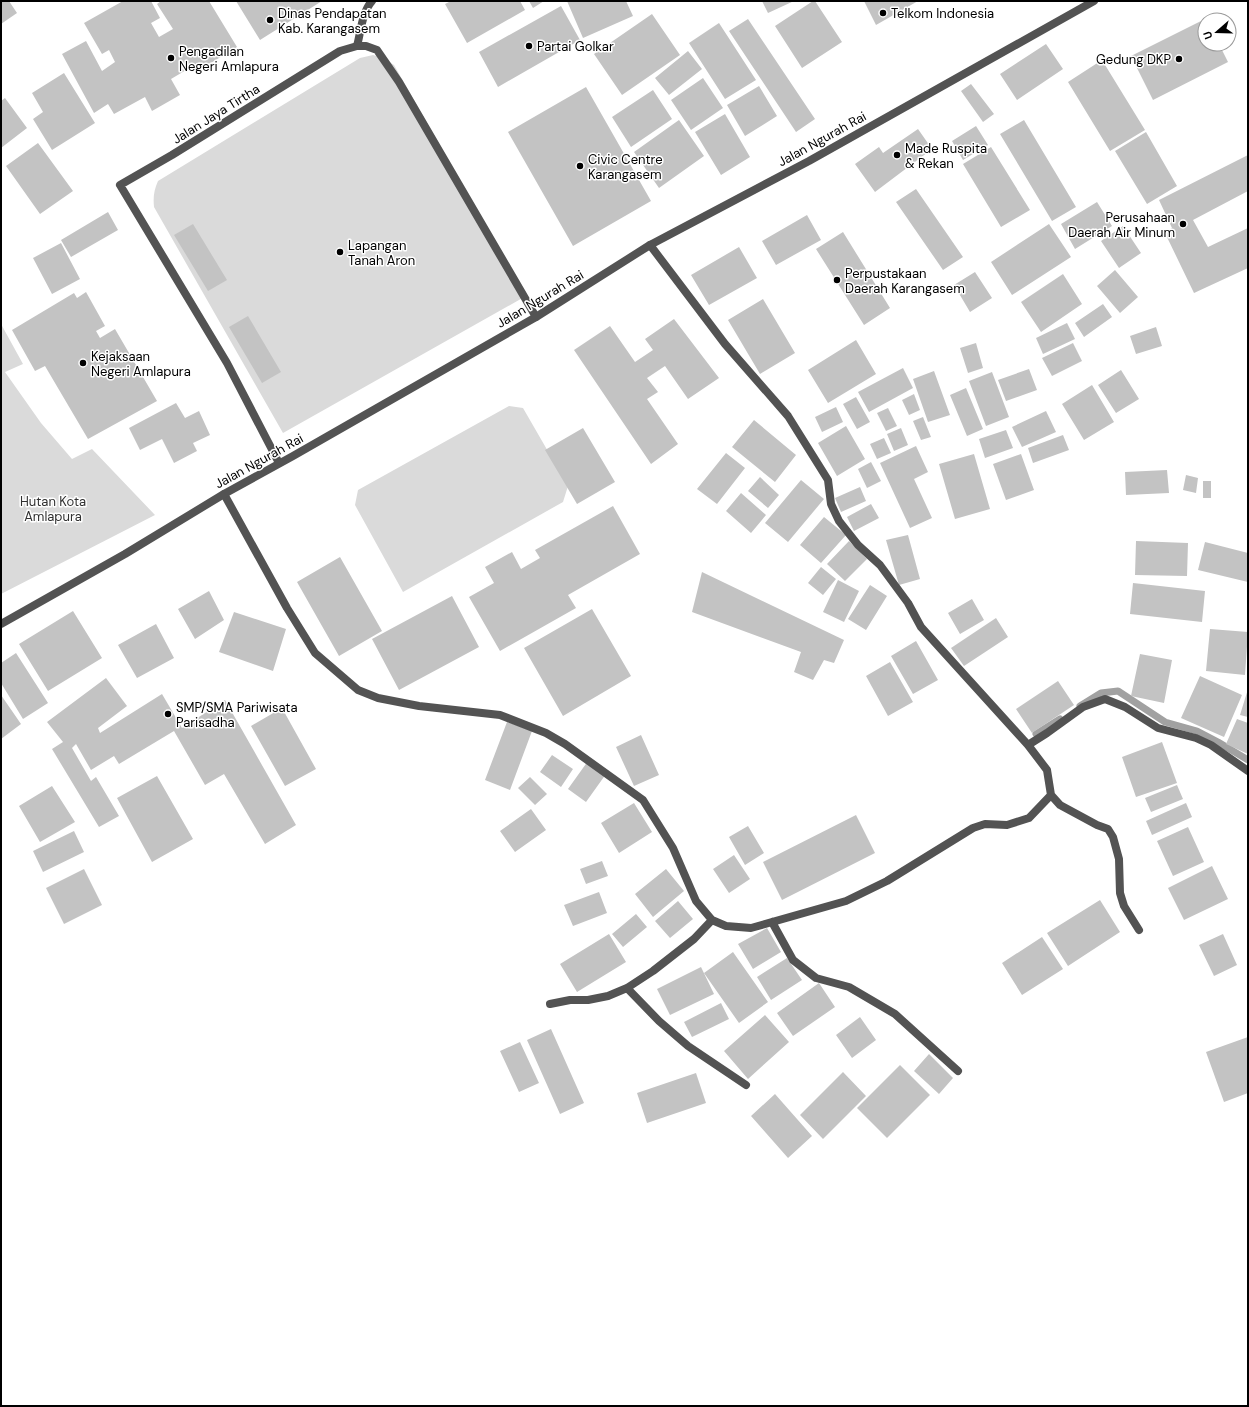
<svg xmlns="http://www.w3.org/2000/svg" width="1249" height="1407" font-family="'DM Sans',sans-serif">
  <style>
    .green { fill: #dadada }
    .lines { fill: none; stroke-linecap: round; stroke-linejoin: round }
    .stream { stroke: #a1a1a1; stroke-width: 7 }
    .building { fill: #c3c3c3 }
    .service { stroke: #535353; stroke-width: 8 }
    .minor { stroke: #535353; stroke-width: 8 }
    .tertiary { stroke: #535353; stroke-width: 8 }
    .poi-dot { fill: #000; stroke: #fff; stroke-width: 1.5 }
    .labels { text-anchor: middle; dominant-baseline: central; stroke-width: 3; stroke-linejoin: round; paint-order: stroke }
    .poi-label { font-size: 13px; fill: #000; stroke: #fff; text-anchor: start }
    .street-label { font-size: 13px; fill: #000; stroke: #fff }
    .park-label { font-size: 13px; fill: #313131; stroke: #fff }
  </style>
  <rect width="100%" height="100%" fill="#fff"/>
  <path class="green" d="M 373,55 L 383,58 L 394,65 L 526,296 L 283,433 L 154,207 C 153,197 154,190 158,181 L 360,58 Z
    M 1,324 L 23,364 L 5,372 L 41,423 L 72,459 L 92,449 L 155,515 L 1,594 Z
    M 509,406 L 523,408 L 568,486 L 563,502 L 403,592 L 355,505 L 358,490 Z"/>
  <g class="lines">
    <path class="stream" d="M 1080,706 L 1101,693 L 1118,691 L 1165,722 L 1197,731 L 1218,742 L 1248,760
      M 1036,734 L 1060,719"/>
  </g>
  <path class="building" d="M 1,1 L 9,1 L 17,13 L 1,24 Z
    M 123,1 L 151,1 L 160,18 L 151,23 L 159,37 L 173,29 L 157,4 L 161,1 L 209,1 L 237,47 L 201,69 L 198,63 L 171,79 L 180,95 L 152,111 L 145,97 L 114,114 L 108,104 L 94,113 L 62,54 L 86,41 L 102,71 L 115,62 L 109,50 L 102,54 L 84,23 Z
    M 236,1 L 322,1 L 260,40 Z
    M 451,1 L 520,1 L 525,10 L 467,43 L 445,4 Z
    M 529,1 L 544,1 L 533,8 Z
    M 567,1 L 626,1 L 633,16 L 583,38 Z
    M 762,1 L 794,1 L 768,13 Z
    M 813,1 L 815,1 L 842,42 L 802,68 L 775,26 Z
    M 864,1 L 918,1 L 876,25 Z
    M 561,6 L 580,40 L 498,87 L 479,52 Z
    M 652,14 L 680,55 L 622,95 L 594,54 Z
    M 748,19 L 815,119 L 796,132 L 729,31 Z
    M 1205,19 L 1205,44 L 1219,44 L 1228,62 L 1153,100 L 1131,56 Z
    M 719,23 L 756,80 L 725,99 L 689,43 Z
    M 1046,44 L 1063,69 L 1017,100 L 1000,74 Z
    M 688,51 L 702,69 L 669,95 L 655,78 Z
    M 1102,60 L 1145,130 L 1110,151 L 1068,82 Z
    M 64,73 L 95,123 L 52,150 L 33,119 L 43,112 L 32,93 Z
    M 703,78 L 723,108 L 691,130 L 671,100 Z
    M 971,84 L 994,114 L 983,122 L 961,91 Z
    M 759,86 L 777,116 L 745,136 L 727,105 Z
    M 586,87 L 651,201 L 573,246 L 508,132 Z
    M 653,90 L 672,119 L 631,147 L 612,117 Z
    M 5,98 L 27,128 L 1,148 L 1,101 Z
    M 725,114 L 750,157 L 721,175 L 695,132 Z
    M 679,120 L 704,156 L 659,188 L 634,152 Z
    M 1024,120 L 1076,207 L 1052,221 L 1000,134 Z
    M 976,126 L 988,145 L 963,160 L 952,141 Z
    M 918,129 L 932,149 L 875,192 L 855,164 L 879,147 L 883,153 Z
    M 1146,132 L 1177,186 L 1147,204 L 1115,151 Z
    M 38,143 L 73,191 L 40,214 L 6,166 Z
    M 991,147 L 1030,210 L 1001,227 L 963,164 Z
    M 1248,155 L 1248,191 L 1193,220 L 1208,247 L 1248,228 L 1248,268 L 1194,293 L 1165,233 L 1172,228 L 1159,200 Z
    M 916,189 L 963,257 L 943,270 L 896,202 Z
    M 1097,202 L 1112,226 L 1075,249 L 1061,224 Z
    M 108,212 L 118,230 L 71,257 L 61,240 Z
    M 807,215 L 821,240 L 776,265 L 762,241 Z
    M 193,224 L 227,280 L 208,291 L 174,235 Z
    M 1049,224 L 1071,257 L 1012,295 L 991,262 Z
    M 1123,226 L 1141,253 L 1119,268 L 1101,241 Z
    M 843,232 L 890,308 L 864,325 L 816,249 Z
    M 61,243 L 80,279 L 52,294 L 33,258 Z
    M 739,247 L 757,278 L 709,305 L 691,275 Z
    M 1115,270 L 1138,297 L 1120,313 L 1097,286 Z
    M 975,272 L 992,298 L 970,312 L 954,285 Z
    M 1063,274 L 1082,304 L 1041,332 L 1021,302 Z
    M 86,292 L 105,326 L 96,331 L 100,338 L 115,329 L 157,401 L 88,439 L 45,366 L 35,371 L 12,330 L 74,293 L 77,298 Z
    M 763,299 L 795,353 L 760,374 L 728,320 Z
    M 1103,304 L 1112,317 L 1084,337 L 1075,323 Z
    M 248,316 L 281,372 L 262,383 L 229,327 Z
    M 674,319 L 719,378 L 688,399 L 665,366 L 647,378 L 658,392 L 647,399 L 678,444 L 651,464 L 574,350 L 610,326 L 635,362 L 653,350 L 645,339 Z
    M 1067,323 L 1075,339 L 1043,354 L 1036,338 Z
    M 1156,327 L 1162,346 L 1136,354 L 1130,336 Z
    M 856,340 L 876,374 L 828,403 L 808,370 Z
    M 976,343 L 983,368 L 968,373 L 960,348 Z
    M 1073,343 L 1082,361 L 1052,376 L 1042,358 Z
    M 903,368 L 913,388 L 869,412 L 858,392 Z
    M 1029,369 L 1037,390 L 1006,401 L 998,380 Z
    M 1121,370 L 1139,399 L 1116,413 L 1098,385 Z
    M 934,371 L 950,415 L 928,422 L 913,379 Z
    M 992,372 L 1009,417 L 986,426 L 969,381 Z
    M 1092,385 L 1114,422 L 1084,440 L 1062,404 Z
    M 966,388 L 983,429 L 967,436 L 950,395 Z
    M 914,394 L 920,410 L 909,415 L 902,400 Z
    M 856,397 L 870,422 L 857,429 L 843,404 Z
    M 176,403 L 185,418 L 199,411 L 210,435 L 193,443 L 197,451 L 174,463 L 162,439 L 140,450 L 129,428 Z
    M 836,407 L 843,422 L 822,432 L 815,417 Z
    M 888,408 L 897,426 L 886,431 L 877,413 Z
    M 1046,411 L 1056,432 L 1022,447 L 1012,427 Z
    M 923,417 L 931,437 L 921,440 L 913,421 Z
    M 754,420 L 796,455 L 775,482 L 732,447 Z
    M 846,426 L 865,459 L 837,476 L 818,443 Z
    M 583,428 L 615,482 L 577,504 L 545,450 Z
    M 901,428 L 908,445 L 894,451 L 887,434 Z
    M 1006,430 L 1013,448 L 985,458 L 979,439 Z
    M 1063,435 L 1069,450 L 1033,463 L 1028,448 Z
    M 884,438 L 891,453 L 877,459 L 870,444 Z
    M 916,446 L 928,472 L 914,479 L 932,518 L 910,528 L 880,463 Z
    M 726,453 L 745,468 L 717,504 L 697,489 Z
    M 974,454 L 990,509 L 955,519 L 939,464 Z
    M 1021,454 L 1034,490 L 1006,500 L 993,464 Z
    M 871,462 L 881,481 L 867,488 L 858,469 Z
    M 1167,470 L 1169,493 L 1126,495 L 1125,472 Z
    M 1186,475 L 1198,478 L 1196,493 L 1183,490 Z
    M 760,477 L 779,495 L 768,508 L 748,491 Z
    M 801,480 L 824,499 L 788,542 L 765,523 Z
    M 1203,481 L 1211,481 L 1211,498 L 1203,498 Z
    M 860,487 L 866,501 L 841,512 L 835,498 Z
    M 741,493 L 766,515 L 751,533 L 726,511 Z
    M 871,504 L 879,518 L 854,531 L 847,517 Z
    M 613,506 L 640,554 L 568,595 L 576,608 L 500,651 L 469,597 L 494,583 L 485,567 L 512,552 L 521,569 L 540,558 L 535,550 Z
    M 824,517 L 846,535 L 821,563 L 800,545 Z
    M 908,535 L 920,579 L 899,585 L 886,540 Z
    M 849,541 L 867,559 L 845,581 L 827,564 Z
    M 1136,541 L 1188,543 L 1187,576 L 1135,575 Z
    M 1205,542 L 1248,553 L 1248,582 L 1198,570 Z
    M 340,557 L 382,631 L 339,656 L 297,582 Z
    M 821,567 L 836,579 L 823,595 L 808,583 Z
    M 702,572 L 844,640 L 834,663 L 824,660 L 813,680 L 794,672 L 801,652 L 692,612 Z
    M 838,580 L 859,591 L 844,622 L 823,612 Z
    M 1133,583 L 1205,591 L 1202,622 L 1130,614 Z
    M 870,585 L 887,596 L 866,630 L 848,619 Z
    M 209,591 L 224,620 L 195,639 L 178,609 Z
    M 452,596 L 479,647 L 399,690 L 372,639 Z
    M 972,599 L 984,620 L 960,634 L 948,613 Z
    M 592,609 L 631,676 L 563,716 L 524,648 Z
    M 73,611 L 102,658 L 48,691 L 19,644 Z
    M 234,612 L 286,629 L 273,671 L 219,652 Z
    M 996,618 L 1008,637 L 964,666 L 951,648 Z
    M 156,624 L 174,658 L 137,678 L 118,645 Z
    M 1210,629 L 1248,632 L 1245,675 L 1206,671 Z
    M 916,641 L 938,680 L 913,694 L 891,656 Z
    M 16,653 L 48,703 L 23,719 L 1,683 L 1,663 Z
    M 1140,654 L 1172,660 L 1164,703 L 1131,696 Z
    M 890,662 L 913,702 L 888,716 L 866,676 Z
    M 1200,676 L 1242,695 L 1224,737 L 1181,718 Z
    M 106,678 L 127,706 L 98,728 L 100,733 L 162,694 L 182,728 L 225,700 L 296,825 L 265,844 L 224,774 L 205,785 L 174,731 L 119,764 L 114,756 L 91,770 L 76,744 L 72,748 L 91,781 L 96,777 L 119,816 L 99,827 L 52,749 L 63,742 L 47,722 Z
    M 1058,681 L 1074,705 L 1032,733 L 1016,709 Z
    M 1248,689 L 1248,717 L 1240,715 Z
    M 1,695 L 21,724 L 1,739 Z
    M 282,708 L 316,769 L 285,786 L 251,726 Z
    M 1237,719 L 1248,723 L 1248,754 L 1226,744 Z
    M 507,722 L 532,731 L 510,790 L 485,780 Z
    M 641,735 L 659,775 L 634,786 L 616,747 Z
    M 1162,742 L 1177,783 L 1136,797 L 1122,757 Z
    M 552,755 L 573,769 L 561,787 L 540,772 Z
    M 588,761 L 606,774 L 586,802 L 568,789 Z
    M 157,776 L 193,839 L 152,862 L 117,798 Z
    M 530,777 L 547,794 L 535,805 L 518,788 Z
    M 1177,785 L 1183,799 L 1151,812 L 1145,798 Z
    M 52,786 L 75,822 L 40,842 L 19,806 Z
    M 634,803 L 652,832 L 619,853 L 601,823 Z
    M 1186,803 L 1192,817 L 1152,835 L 1146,821 Z
    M 531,809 L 546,830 L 515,852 L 500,831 Z
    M 856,815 L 875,853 L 782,900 L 763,862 Z
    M 748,826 L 764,853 L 745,865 L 729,837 Z
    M 1188,827 L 1204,862 L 1173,876 L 1157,841 Z
    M 74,831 L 84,852 L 43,872 L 33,851 Z
    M 734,855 L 750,879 L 729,893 L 713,869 Z
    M 602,861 L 608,876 L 586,884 L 580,869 Z
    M 1212,866 L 1228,899 L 1184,920 L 1168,888 Z
    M 84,869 L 102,905 L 64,924 L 46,888 Z
    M 666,869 L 684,891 L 653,917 L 635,894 Z
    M 599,892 L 607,913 L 573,926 L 564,905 Z
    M 1100,900 L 1120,932 L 1068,966 L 1047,933 Z
    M 678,901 L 693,919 L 670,938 L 655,921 Z
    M 636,914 L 647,927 L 623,947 L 612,934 Z
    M 767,928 L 781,952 L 753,969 L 738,944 Z
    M 609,934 L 626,962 L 577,992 L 560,964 Z
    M 1223,934 L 1237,965 L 1214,976 L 1199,945 Z
    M 1042,937 L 1063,969 L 1022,995 L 1002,963 Z
    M 733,952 L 768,1002 L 739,1023 L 704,973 Z
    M 787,958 L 802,980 L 771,1000 L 757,977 Z
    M 701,967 L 714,994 L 670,1015 L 657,989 Z
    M 819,983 L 835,1007 L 793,1036 L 777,1013 Z
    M 721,1003 L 729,1019 L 692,1037 L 684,1022 Z
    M 765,1015 L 789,1042 L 748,1079 L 724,1051 Z
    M 860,1017 L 876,1040 L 852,1058 L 836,1035 Z
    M 551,1029 L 584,1103 L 560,1114 L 527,1040 Z
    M 1248,1037 L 1248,1093 L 1224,1102 L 1206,1052 Z
    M 520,1042 L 539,1083 L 519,1092 L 500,1051 Z
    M 929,1054 L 953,1078 L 939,1094 L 914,1071 Z
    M 900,1065 L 930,1095 L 887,1138 L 857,1108 Z
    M 843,1072 L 866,1096 L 823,1139 L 800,1115 Z
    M 696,1073 L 706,1103 L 647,1123 L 637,1093 Z
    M 775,1094 L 812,1136 L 788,1158 L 751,1116 Z"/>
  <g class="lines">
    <path class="service" d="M 357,46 C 361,31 362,12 372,1"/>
    <path class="minor" d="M 650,245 L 725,344 L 788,416 L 828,480 L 831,504 L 839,521 L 858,545 L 880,565 L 908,603 L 921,627 L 1028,745 L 1047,770 L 1051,795 L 1060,805 L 1097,825 L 1108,829 L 1113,837 L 1119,859 L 1120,893 L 1124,906 L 1139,930
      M 279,463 L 227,363 L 120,185 L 172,155 L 340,51 L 357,46 L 366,46 L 377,50 L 399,82 L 536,317
      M 224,494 L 287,608 L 315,653 L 358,690 L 378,698 L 419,706 L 500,715 L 546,733 L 565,744 L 643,800 L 673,848 L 696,901 L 712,920 L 726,926 L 751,928 L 846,901 L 887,881 L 973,828 L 985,824 L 1007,825 L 1029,818 L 1051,795
      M 1028,745 L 1047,733 L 1083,707 L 1105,699 L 1125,707 L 1158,728 L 1196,738 L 1211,745 L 1248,771
      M 772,922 L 793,960 L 816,978 L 849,987 L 895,1014 L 958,1071
      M 627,988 L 659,1021 L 688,1046 L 746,1085
      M 550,1004 L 570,1000 L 588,1000 L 608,996 L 627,988 L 653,971 L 694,939 L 712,920"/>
    <path class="tertiary" d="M 1,624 L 125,554 L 224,494 L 293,456 L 536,317 L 650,245 L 809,161 L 1094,1"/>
  </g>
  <g class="poi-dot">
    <circle cx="883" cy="13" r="4"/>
    <circle cx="270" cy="20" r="4"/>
    <circle cx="529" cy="46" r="4"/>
    <circle cx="171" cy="58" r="4"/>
    <circle cx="1179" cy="59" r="4"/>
    <circle cx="897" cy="155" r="4"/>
    <circle cx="580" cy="166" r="4"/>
    <circle cx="1183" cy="224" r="4"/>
    <circle cx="340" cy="252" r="4"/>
    <circle cx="837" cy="280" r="4"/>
    <circle cx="83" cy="363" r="4"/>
    <circle cx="168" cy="714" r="4"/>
  </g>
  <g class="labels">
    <g class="poi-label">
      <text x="278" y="13">Dinas Pendapatan<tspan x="278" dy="15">Kab. Karangasem</tspan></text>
      <text x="891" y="13">Telkom Indonesia</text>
      <text x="537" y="46">Partai Golkar</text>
      <text x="179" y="51">Pengadilan<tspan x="179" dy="15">Negeri Amlapura</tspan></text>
      <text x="1171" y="59" text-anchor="end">Gedung DKP</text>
      <text x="905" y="148">Made Ruspita<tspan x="905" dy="15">&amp; Rekan</tspan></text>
      <text x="588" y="159">Civic Centre<tspan x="588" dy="15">Karangasem</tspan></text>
      <text x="1175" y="217" text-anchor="end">Perusahaan<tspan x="1175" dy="15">Daerah Air Minum</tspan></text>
      <text x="348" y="245">Lapangan<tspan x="348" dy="15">Tanah Aron</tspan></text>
      <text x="845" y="273">Perpustakaan<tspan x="845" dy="15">Daerah Karangasem</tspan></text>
      <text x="91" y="356">Kejaksaan<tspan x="91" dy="15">Negeri Amlapura</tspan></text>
      <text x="176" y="707">SMP/SMA Pariwisata<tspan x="176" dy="15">Parisadha</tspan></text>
    </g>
    <g class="street-label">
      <text transform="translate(216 114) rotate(-32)">Jalan Jaya Tirtha</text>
      <text transform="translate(822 139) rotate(-29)">Jalan Ngurah Rai</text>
      <text transform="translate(540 299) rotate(-31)">Jalan Ngurah Rai</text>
      <text transform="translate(259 461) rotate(-29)">Jalan Ngurah Rai</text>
    </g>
    <g class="park-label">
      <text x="53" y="501">Hutan Kota<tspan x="53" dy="15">Amlapura</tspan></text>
    </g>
  </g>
  <rect width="1249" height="1407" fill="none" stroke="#000000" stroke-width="4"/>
  <g transform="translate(1217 32) rotate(250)"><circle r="19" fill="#ffffff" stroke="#999999"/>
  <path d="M0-3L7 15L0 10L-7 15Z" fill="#000000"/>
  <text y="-6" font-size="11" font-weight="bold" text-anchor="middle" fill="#000000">U</text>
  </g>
</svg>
